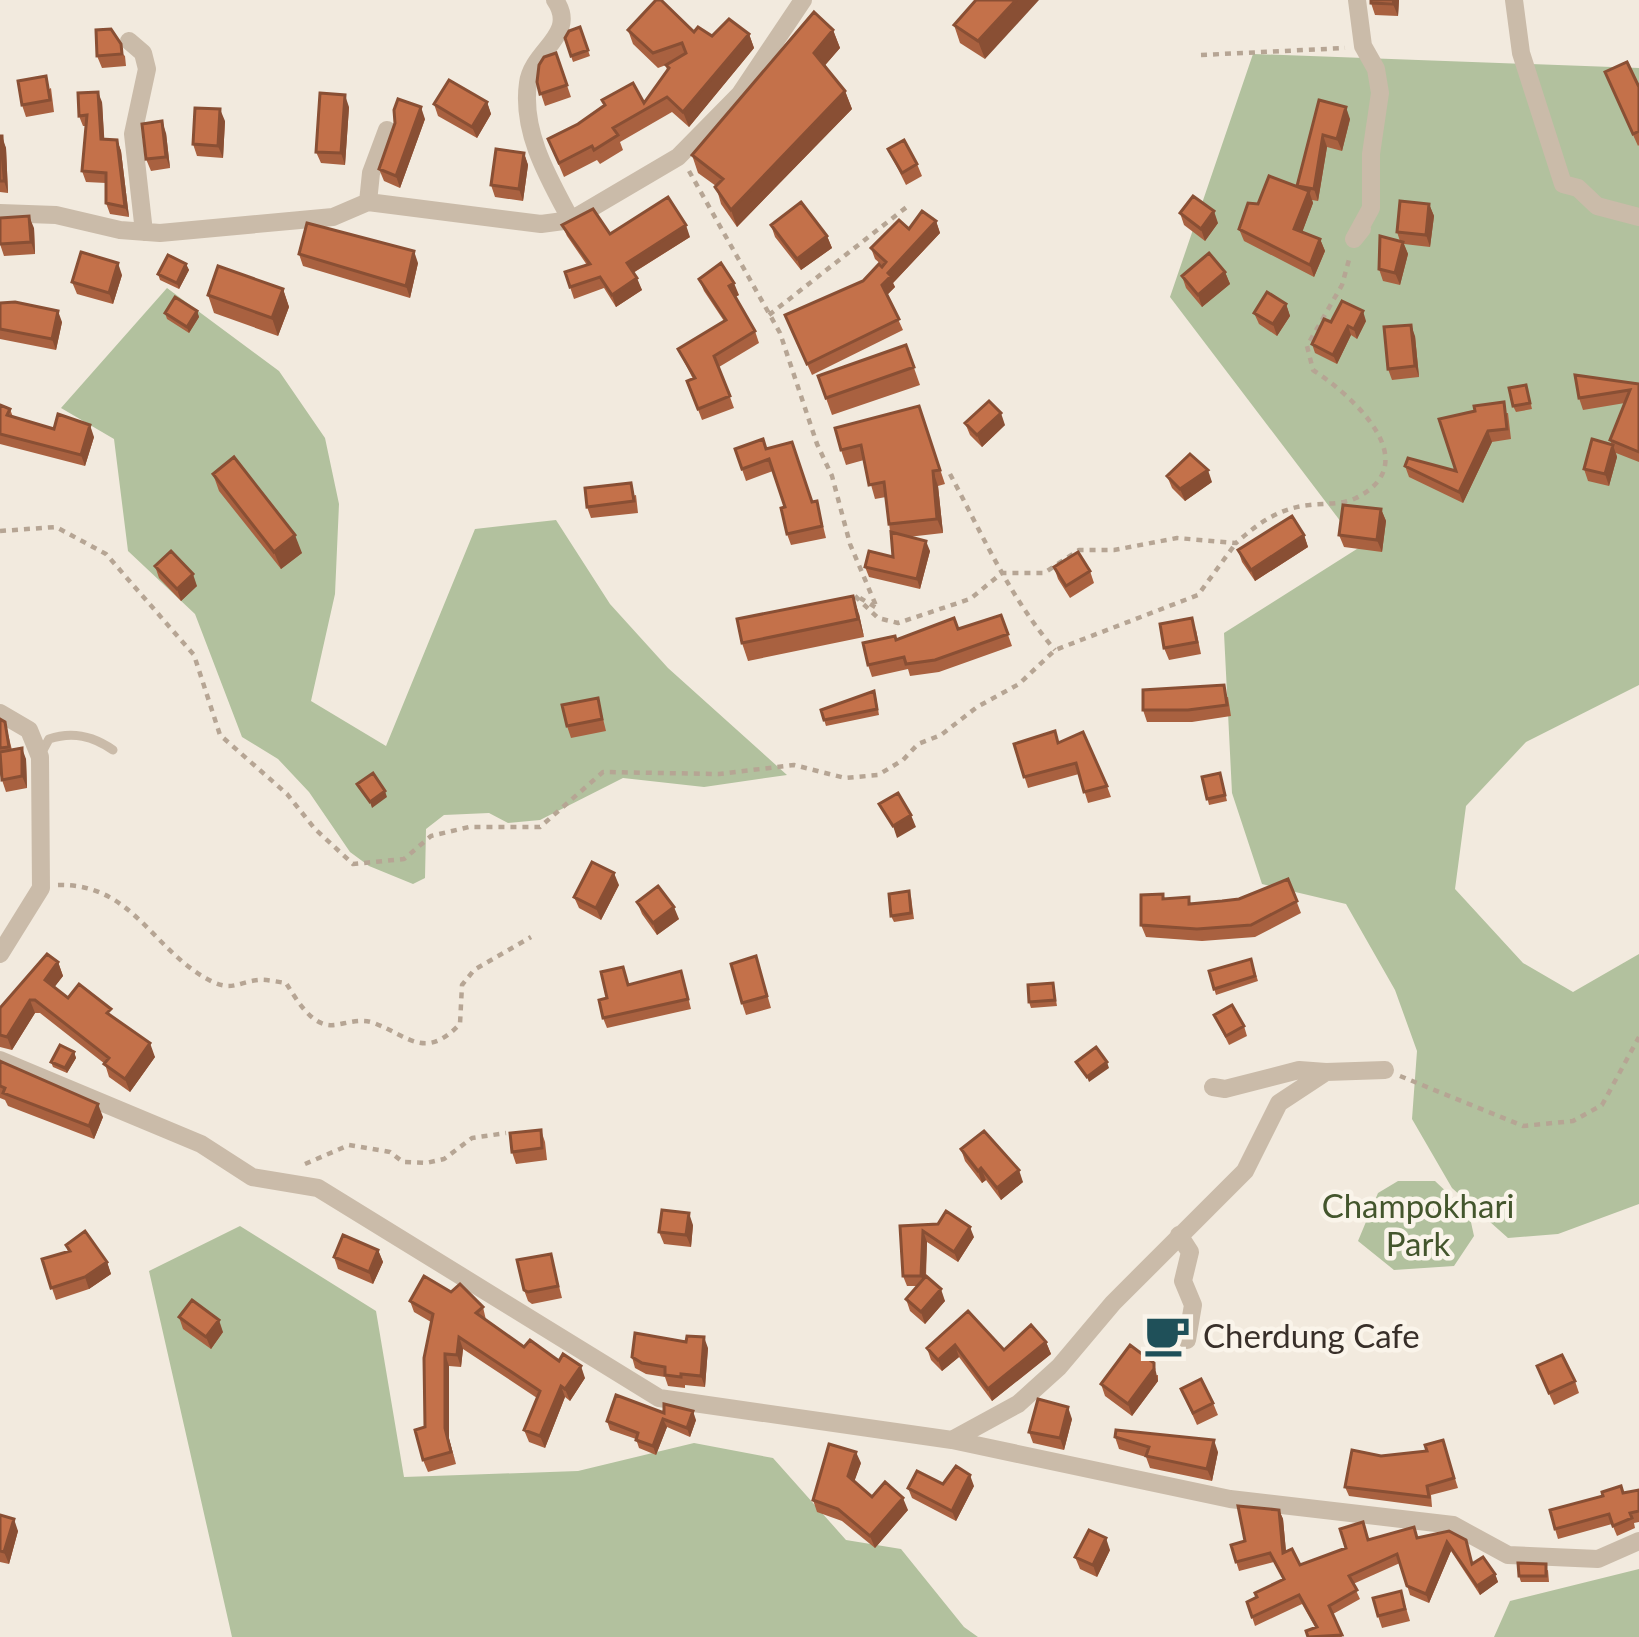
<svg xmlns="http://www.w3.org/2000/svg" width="1639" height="1637" font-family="Lato,sans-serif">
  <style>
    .green { fill: #b2c19e }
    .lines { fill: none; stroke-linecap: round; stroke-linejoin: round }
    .path { stroke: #b6a594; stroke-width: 4.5; stroke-dasharray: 6 6; stroke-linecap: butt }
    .lane { stroke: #cabba9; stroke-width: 9 }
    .street { stroke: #cabba9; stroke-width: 18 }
    .wall { fill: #a96140 }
    .shaded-wall { fill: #894f34 }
    .building { fill: #c4714a; stroke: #894f34; stroke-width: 3 }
    .labels { text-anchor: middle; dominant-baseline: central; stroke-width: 9; stroke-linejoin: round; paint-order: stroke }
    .park-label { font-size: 33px; fill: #44562d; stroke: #faf4ea }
    .poi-label { font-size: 33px; fill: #382f29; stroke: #faf4ea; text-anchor: start }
  </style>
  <rect width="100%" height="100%" fill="#f2eade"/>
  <path class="green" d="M 1253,54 L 1639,68 L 1639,685 L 1526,742 L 1466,806 L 1455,889 L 1523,963 L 1573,992 L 1639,954 L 1639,1204 L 1558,1234 L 1508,1238 L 1452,1188 L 1412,1119 L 1417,1051 L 1395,990 L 1346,904 L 1262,884 L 1232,793 L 1224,633 L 1360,547 L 1170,297 Z
    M 167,288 L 279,371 L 325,438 L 339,504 L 335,594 L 311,701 L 386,746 L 475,529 L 556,520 L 610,604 L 668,668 L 787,775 L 704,787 L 623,778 L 540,820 L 508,823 L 489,813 L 444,815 L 426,829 L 425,878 L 413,884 L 369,866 L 350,852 L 309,792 L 278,759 L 242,737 L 195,614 L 128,551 L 114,439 L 61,408 Z
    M 1398,1181 L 1435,1181 L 1469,1213 L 1474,1236 L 1454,1266 L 1394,1270 L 1358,1241 L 1378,1193 Z
    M 240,1226 L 376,1311 L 404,1477 L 578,1471 L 694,1443 L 773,1458 L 846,1540 L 901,1549 L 964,1627 L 978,1637 L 232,1637 L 149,1271 Z
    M 1639,1569 L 1639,1637 L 1494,1637 L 1510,1601 Z"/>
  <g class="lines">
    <path class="path" d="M 1201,55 L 1345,48
      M 689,171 L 780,333 L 817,444 L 832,476 L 850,544 L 877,608 L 860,598
      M 769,315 L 908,206
      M 950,474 C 982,534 1010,598 1055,650
      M 0,531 L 56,527 L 106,554 L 194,655 L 220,735 L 287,794 L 315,829 L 353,864 L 404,859 L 431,836 L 469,827 L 540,827 L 603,772 L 719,774 L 794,765 L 845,778 L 878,775 L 903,760 L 918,744 L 941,735 L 977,707 L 1019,684 L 1055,650 L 1198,595 L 1236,543
      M 855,596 L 878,618 L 898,623 L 970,599 L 1002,573 L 1044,573 L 1079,550 L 1114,550 L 1177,538 L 1236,543 C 1257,524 1279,508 1309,505 C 1325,503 1341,505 1356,498 C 1428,462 1350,394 1313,370 L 1307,346 L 1342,285 L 1350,256
      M 58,885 C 134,883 153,953 213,982 C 232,991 239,982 258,980 C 266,979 278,982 286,983 C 297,1000 312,1028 335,1025 C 348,1023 361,1018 374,1023 C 410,1037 425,1060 460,1024 L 462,985 L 474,970 L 531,937
      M 1400,1076 L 1523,1126 L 1573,1121 L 1602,1105 L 1639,1037
      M 305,1164 L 349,1145 L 390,1152 L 403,1162 L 426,1163 L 444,1159 L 472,1138 L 506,1133"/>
    <path class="lane" d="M 42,752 L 49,739 C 73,731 93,736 113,750"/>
    <path class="street" d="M 555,0 C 579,35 532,50 528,83 C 521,132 549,179 571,220
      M 1357,0 L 1363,46 L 1376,69 L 1380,93 L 1371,154 L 1371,208 L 1354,239 L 1362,229
      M 1514,0 L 1521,53 L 1563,184 L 1578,188 L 1597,206 L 1639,217
      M 129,41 L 143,53 L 147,69 L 133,134 L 144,232
      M 368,202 L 371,173 L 387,130
      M 0,213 L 56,215 L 120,230 L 160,233 L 333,217 L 368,202 L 541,224 L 571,220 L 678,157 L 740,94 L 803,0
      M 0,713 L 29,730 L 40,757 L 41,888 L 0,954
      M 0,1060 L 201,1144 L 252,1177 L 318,1188 L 659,1398 L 952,1440 L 1230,1499 L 1453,1525 L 1508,1555 L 1598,1559 L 1639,1541
      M 1213,1087 L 1225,1089 L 1299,1070 L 1326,1072
      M 1179,1235 L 1190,1252 L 1183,1281 L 1193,1305 L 1187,1340
      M 952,1440 L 1018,1404 L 1059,1367 L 1113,1303 L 1245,1171 L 1279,1103 L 1326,1072 L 1385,1070"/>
  </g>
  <path class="wall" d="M 976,0 L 985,59 L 960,43 L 954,25 Z
    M 1399,0 L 1398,16 L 1375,15 L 1371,3 Z
    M 580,27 L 590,56 L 573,62 L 565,38 Z
    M 96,30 L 125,56 L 126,66 L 102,68 L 97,56 Z
    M 628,30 L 694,32 L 712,36 L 749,34 L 754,48 L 689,127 L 672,112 L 620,142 L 623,150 L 600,164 L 597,160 L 564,177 L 548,139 L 644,103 L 667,70 L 666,65 L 658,68 L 633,44 Z
    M 833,30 L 840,48 L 825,65 L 845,91 L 852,109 L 737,227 L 721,204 L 716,186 L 698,173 L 692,155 Z
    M 556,53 L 571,97 L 545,106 L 537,82 Z
    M 1605,72 L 1639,87 L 1639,145 L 1638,146 Z
    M 51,88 L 54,112 L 26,117 L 22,105 Z
    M 1319,100 L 1350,119 L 1342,151 L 1327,147 L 1318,201 L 1312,200 L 1313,203 L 1302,232 L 1320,239 L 1325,251 L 1314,277 L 1244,241 L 1239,229 L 1297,186 Z
    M 102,102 L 104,139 L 117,140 L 121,151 L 129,217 L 110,214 L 106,203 L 106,183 L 86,182 L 82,171 L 86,126 L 83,126 L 79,116 Z
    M 487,102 L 491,114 L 477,138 L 438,116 L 434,104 Z
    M 349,107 L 345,165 L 321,163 L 316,152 Z
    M 425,119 L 400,188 L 384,181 L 379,169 L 395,123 Z
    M 225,121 L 223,158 L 197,156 L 193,144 Z
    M 166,133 L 170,168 L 151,171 L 146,159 Z
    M 0,136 L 6,148 L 8,193 L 0,192 Z
    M 888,149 L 917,164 L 922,176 L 906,185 Z
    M 524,153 L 528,165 L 523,201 L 495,197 L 491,185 Z
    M 1429,204 L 1434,216 L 1430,247 L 1404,244 L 1408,254 L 1400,285 L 1383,281 L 1379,269 L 1400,241 L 1397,232 Z
    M 1180,213 L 1218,223 L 1205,241 L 1184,225 Z
    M 936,221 L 940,233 L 893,283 L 895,287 L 887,295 L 903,330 L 812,375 L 785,315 L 863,281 L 883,266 L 875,259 L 871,248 L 909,229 Z
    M 562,225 L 610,234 L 690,237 L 633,273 L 642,290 L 616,307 L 604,288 L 574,299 L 565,272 L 587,265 L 567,236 Z
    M 771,225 L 827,236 L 832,248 L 801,270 L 775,237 Z
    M 34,228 L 35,254 L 4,256 L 0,244 Z
    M 299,254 L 418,263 L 410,298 L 303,266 Z
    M 186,264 L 189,270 L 179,289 L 160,280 L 158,274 Z
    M 1225,272 L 1230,284 L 1202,307 L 1186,288 L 1182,276 Z
    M 122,275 L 113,304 L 77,294 L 72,282 Z
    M 699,279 L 739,295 L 735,297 L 755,331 L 759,343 L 719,367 L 734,408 L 702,420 L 687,381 L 693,379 L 678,349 L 724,321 L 704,291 Z
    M 283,289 L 289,307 L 278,336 L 214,313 L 208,295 Z
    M 0,303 L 62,322 L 56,350 L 0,339 Z
    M 1286,304 L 1290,316 L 1277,336 L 1259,324 L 1254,313 Z
    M 197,311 L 199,317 L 189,333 L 167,319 L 165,313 Z
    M 1366,321 L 1357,339 L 1351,335 L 1337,364 L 1315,353 L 1312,344 L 1331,322 Z
    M 1415,336 L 1419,377 L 1392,380 L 1388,369 Z
    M 906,345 L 920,385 L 832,415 L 818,376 Z
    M 1639,384 L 1639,462 L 1616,453 L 1617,457 L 1609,486 L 1588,481 L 1584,469 L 1612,445 L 1610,440 L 1625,403 L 1583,410 L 1579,398 Z
    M 1526,385 L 1532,409 L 1516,412 L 1513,406 Z
    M 0,405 L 10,409 L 13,417 L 54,429 L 94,437 L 85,466 L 0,444 Z
    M 919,406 L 945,484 L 938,486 L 943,533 L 908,537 L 930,551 L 920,589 L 869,577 L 865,567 L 893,557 L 886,497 L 875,499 L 864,460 L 846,465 L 841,450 Z
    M 1508,413 L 1511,439 L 1492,442 L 1463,503 L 1409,477 L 1405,466 L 1456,471 L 1439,419 Z
    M 965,423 L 1005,425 L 982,447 L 970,435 Z
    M 735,449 L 766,449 L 812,501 L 817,501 L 826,538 L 791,545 L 787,534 L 785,507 L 773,471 L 746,481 Z
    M 213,474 L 302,553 L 281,569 L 219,491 Z
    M 1167,476 L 1212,482 L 1185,501 L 1172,488 Z
    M 636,495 L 638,513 L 591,518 L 587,507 Z
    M 1381,509 L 1386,521 L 1382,552 L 1344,547 L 1339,535 Z
    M 1304,535 L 1308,547 L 1255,581 L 1242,562 L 1238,550 Z
    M 155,566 L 197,586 L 181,601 L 159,578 Z
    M 1054,567 L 1090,571 L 1094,583 L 1070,598 L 1058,579 Z
    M 859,614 L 864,637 L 748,661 L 742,643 Z
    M 1001,615 L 1012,646 L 939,672 L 910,676 L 908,669 L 872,677 L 868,665 L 896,640 L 958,629 Z
    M 1196,630 L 1201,654 L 1169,660 L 1164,648 Z
    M 876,697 L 879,715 L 826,726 L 821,710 Z
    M 1228,697 L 1231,716 L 1192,722 L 1147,722 L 1143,710 Z
    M 598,698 L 606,731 L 571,738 L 567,726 Z
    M 0,719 L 5,722 L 12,750 L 26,759 L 27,788 L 6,792 L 0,774 Z
    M 1059,742 L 1107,786 L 1111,797 L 1088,803 L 1079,774 L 1028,788 L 1014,744 Z
    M 1220,773 L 1227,801 L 1209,805 L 1202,777 Z
    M 1288,879 L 1301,913 L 1255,937 L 1202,941 L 1146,937 L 1141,925 L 1165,899 L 1191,904 L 1239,899 Z
    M 619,885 L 601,920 L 579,908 L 574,897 Z
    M 911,897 L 914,919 L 894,922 L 891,916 Z
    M 637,902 L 679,919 L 657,935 L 642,914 Z
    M 756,956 L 771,1008 L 746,1015 L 742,1003 Z
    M 1251,959 L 1258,981 L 1216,995 L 1209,971 Z
    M 58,962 L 63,976 L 54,987 L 68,998 L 114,1017 L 155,1057 L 130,1092 L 109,1077 L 105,1064 L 40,1013 L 35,1013 L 12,1050 L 0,1047 L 0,1008 Z
    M 684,981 L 691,1009 L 607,1028 L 603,1018 L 607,998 L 629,985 Z
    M 1053,983 L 1057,1006 L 1031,1008 L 1029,1002 Z
    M 1214,1015 L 1244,1026 L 1247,1036 L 1229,1045 Z
    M 74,1052 L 76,1058 L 67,1073 L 53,1067 L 51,1062 Z
    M 0,1061 L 103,1117 L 94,1139 L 8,1106 L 5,1100 L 0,1098 Z
    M 541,1130 L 545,1142 L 547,1160 L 516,1164 L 512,1152 Z
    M 961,1149 L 1023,1182 L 1001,1200 L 986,1180 L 982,1183 L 965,1161 Z
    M 693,1225 L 691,1247 L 664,1244 L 659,1232 Z
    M 900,1226 L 974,1237 L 958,1262 L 927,1242 L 926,1277 L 945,1301 L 925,1324 L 910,1311 L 906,1299 L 917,1286 L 907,1286 L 903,1276 Z
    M 66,1245 L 107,1262 L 111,1274 L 89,1289 L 56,1300 L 42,1259 L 68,1252 Z
    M 378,1250 L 383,1262 L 373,1284 L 338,1269 L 334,1257 Z
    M 551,1254 L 562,1298 L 532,1304 L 528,1301 L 524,1290 Z
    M 451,1292 L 483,1307 L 486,1320 L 524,1347 L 559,1361 L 585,1378 L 570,1401 L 565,1397 L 545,1448 L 529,1442 L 524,1430 L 537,1398 L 463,1349 L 461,1367 L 449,1366 L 449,1439 L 456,1464 L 428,1472 L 423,1460 L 431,1322 L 414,1312 L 410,1301 Z
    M 968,1311 L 1004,1350 L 1046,1342 L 1051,1354 L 992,1401 L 959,1357 L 942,1371 L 931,1360 L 927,1348 Z
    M 179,1317 L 223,1332 L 211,1349 L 183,1329 Z
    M 708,1348 L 705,1387 L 685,1385 L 685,1388 L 668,1386 L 665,1377 L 646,1374 L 635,1368 L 632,1357 Z
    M 1537,1366 L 1575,1381 L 1579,1393 L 1554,1405 Z
    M 1158,1375 L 1158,1381 L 1132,1416 L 1105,1396 L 1101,1384 Z
    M 1181,1389 L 1213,1403 L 1218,1415 L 1197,1425 Z
    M 664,1413 L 696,1420 L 690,1437 L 667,1427 L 656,1455 L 639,1448 L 636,1439 L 610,1430 L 607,1421 Z
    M 1072,1419 L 1064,1450 L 1033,1443 L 1029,1432 Z
    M 1115,1437 L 1218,1452 L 1212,1481 L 1150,1468 L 1146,1457 L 1119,1449 Z
    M 1443,1440 L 1458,1488 L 1431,1495 L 1432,1507 L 1349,1496 L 1345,1487 L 1381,1456 L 1427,1451 Z
    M 861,1463 L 854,1481 L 872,1497 L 908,1510 L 875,1548 L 842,1521 L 817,1512 L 813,1500 Z
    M 974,1486 L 956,1521 L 912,1498 L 908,1488 Z
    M 1639,1490 L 1639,1522 L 1634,1523 L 1635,1528 L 1617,1536 L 1612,1524 L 1558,1539 L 1555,1529 L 1623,1493 Z
    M 1279,1510 L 1283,1519 L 1286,1552 L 1300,1565 L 1369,1540 L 1418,1538 L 1449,1531 L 1473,1563 L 1495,1574 L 1498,1582 L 1480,1595 L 1451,1551 L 1429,1603 L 1410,1595 L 1400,1563 L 1353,1584 L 1360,1599 L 1333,1614 L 1342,1637 L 1308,1637 L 1315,1627 L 1302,1604 L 1255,1626 L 1247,1602 L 1283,1579 L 1274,1562 L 1239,1571 L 1231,1545 L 1245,1541 Z
    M 0,1515 L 18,1531 L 9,1564 L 0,1562 Z
    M 1110,1550 L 1097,1577 L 1080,1569 L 1075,1557 Z
    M 1548,1570 L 1549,1582 L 1521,1582 L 1519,1576 Z
    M 1401,1591 L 1410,1621 L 1382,1628 L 1378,1616 Z"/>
  <path class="shaded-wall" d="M 1016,0 L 1039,0 L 985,59 L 978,41 Z
    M 1394,0 L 1399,0 L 1398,16 L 1393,4 Z
    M 833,30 L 840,48 L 821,70 L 814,53 Z
    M 749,34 L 754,48 L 689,127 L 683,112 Z
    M 845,91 L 852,109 L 737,227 L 731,210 Z
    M 98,92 L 102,102 L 105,150 L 101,139 Z
    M 345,95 L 349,107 L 345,165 L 341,153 Z
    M 487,102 L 491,114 L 477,138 L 472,127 Z
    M 421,107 L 425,119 L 400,188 L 396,176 Z
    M 1346,107 L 1350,119 L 1342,151 L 1337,139 Z
    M 220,109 L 225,121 L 223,158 L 218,146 Z
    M 162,121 L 166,133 L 170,168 L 166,157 Z
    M 1323,135 L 1327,147 L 1318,201 L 1314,189 Z
    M 2,136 L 6,148 L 8,193 L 4,181 Z
    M 117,140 L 121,151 L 129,217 L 125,207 Z
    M 524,153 L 528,165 L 523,201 L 519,189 Z
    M 1309,191 L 1313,203 L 1299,241 L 1294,229 Z
    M 1429,204 L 1434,216 L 1430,247 L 1426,235 Z
    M 1214,211 L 1218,223 L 1205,241 L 1201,229 Z
    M 29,216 L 34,228 L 35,254 L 31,242 Z
    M 936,221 L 940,233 L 893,283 L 895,287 L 886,296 L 882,285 L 888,273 Z
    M 686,225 L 690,237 L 631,274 L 627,263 Z
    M 827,236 L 832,248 L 801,270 L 797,259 Z
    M 1320,239 L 1325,251 L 1314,277 L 1310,265 Z
    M 1403,242 L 1408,254 L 1400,285 L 1395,273 Z
    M 414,251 L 418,263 L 410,298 L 406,286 Z
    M 118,263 L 122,275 L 113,304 L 109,293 Z
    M 186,264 L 189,270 L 179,289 L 177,283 Z
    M 1225,272 L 1230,284 L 1202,307 L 1198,295 Z
    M 637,278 L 642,290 L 616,307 L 612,295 Z
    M 734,283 L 739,295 L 733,298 L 729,286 Z
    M 283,289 L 289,307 L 278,336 L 272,318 Z
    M 1286,304 L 1290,316 L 1277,336 L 1273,324 Z
    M 58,311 L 62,322 L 56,350 L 52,339 Z
    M 197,311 L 199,317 L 189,333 L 187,327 Z
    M 1363,311 L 1366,321 L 1357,339 L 1354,329 Z
    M 1411,325 L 1415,336 L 1419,377 L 1415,366 Z
    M 1348,326 L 1351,335 L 1337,364 L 1333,355 Z
    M 1001,413 L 1005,425 L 982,447 L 977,435 Z
    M 90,425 L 94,437 L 85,466 L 81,455 Z
    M 1488,431 L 1492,442 L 1463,503 L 1459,492 Z
    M 1613,445 L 1617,457 L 1609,486 L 1605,474 Z
    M 1208,470 L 1212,482 L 1185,501 L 1180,489 Z
    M 933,471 L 938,486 L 943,533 L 937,519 Z
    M 1381,509 L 1386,521 L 1382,552 L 1377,540 Z
    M 295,535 L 302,553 L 281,569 L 274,552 Z
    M 1304,535 L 1308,547 L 1255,581 L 1251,570 Z
    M 926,541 L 930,551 L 920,589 L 917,579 Z
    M 193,574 L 197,586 L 181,601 L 177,589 Z
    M 853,596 L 859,614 L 864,637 L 858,619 Z
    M 22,748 L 26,759 L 27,788 L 22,776 Z
    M 385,791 L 387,797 L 372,808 L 370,802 Z
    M 911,815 L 916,827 L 897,838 L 893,826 Z
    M 614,873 L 619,885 L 601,920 L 596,908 Z
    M 674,907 L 679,919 L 657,935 L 653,923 Z
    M 58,962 L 63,976 L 50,993 L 45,980 Z
    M 30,1000 L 35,1013 L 12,1050 L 7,1037 Z
    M 150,1043 L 155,1057 L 130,1092 L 125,1079 Z
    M 74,1052 L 76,1058 L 67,1073 L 65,1068 Z
    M 1107,1062 L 1109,1068 L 1089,1082 L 1087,1077 Z
    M 98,1104 L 103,1117 L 94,1139 L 89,1126 Z
    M 981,1168 L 986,1180 L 982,1183 L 978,1171 Z
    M 1019,1170 L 1023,1182 L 1001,1200 L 997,1188 Z
    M 689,1213 L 693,1225 L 691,1247 L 686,1235 Z
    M 970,1227 L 974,1237 L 958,1262 L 954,1252 Z
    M 923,1231 L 927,1242 L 925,1287 L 921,1276 Z
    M 378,1250 L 383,1262 L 373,1284 L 369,1272 Z
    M 107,1262 L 111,1274 L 89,1289 L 85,1277 Z
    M 941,1289 L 945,1301 L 925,1324 L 921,1312 Z
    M 219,1320 L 223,1332 L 211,1349 L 206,1337 Z
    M 459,1337 L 463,1349 L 461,1367 L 457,1355 Z
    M 704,1337 L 708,1348 L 705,1387 L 701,1376 Z
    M 1046,1342 L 1051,1354 L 992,1401 L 988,1389 Z
    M 955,1345 L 959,1357 L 942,1371 L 938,1360 Z
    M 445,1354 L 449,1366 L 449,1439 L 456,1464 L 445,1428 Z
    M 1154,1363 L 1158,1381 L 1132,1416 L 1128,1404 Z
    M 581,1366 L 585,1378 L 570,1401 L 565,1389 Z
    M 561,1386 L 565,1397 L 545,1448 L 540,1436 Z
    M 1068,1407 L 1072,1419 L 1064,1450 L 1060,1438 Z
    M 693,1411 L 696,1420 L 690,1437 L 687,1428 Z
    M 663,1419 L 667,1427 L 656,1455 L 653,1446 Z
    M 1214,1440 L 1218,1452 L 1212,1481 L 1207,1469 Z
    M 856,1452 L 861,1463 L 852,1488 L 848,1476 Z
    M 970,1475 L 974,1486 L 956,1521 L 952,1511 Z
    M 903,1498 L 908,1510 L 875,1548 L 870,1536 Z
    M 1279,1510 L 1283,1519 L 1287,1562 L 1283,1553 Z
    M 14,1519 L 18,1531 L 9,1564 L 4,1552 Z
    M 1106,1538 L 1110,1550 L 1097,1577 L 1093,1565 Z
    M 1447,1542 L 1451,1551 L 1429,1603 L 1426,1594 Z
    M 1495,1574 L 1498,1582 L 1480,1595 L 1477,1586 Z"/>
  <path class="building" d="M 656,0 L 661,0 L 694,32 L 698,27 L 712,36 L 729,19 L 749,34 L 683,112 L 667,97 L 613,128 L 618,135 L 594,150 L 592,146 L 559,163 L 548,139 L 578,124 L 605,105 L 602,100 L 633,83 L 644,103 L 669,68 L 666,65 L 686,53 L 682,43 L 653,53 L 628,30 Z
    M 976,0 L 1016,0 L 978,41 L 954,25 Z
    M 1371,0 L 1394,0 L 1393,4 L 1371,3 Z
    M 814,12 L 833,30 L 814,53 L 845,91 L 731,210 L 715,187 L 723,179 L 692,155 Z
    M 580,27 L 588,50 L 571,56 L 565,38 L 569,31 Z
    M 111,29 L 121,44 L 122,54 L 97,56 L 96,30 Z
    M 556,53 L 567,85 L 540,94 L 537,82 L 539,65 L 544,57 Z
    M 1627,62 L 1639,87 L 1639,131 L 1633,134 L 1605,72 Z
    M 46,76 L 50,100 L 22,105 L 18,81 Z
    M 449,80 L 487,102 L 472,127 L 434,104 Z
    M 98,92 L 101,139 L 117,140 L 125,207 L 106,203 L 106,173 L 82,171 L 87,115 L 79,116 L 78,93 Z
    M 320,93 L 345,95 L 341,153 L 316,152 Z
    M 398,99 L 421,107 L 396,176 L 379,169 L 395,123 L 394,110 Z
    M 1319,100 L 1346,107 L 1337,139 L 1323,135 L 1314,189 L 1297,186 Z
    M 195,108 L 220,109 L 218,146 L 193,144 Z
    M 162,121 L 166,157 L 146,159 L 142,124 Z
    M 0,136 L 2,136 L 4,181 L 0,181 Z
    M 904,140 L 917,164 L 902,173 L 888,149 Z
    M 496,149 L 524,153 L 519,189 L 491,185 Z
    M 1269,176 L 1309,191 L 1294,229 L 1320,239 L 1310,265 L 1239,229 L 1248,203 L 1258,204 Z
    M 1193,196 L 1214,211 L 1201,229 L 1180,213 Z
    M 668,197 L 686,225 L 627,263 L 637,278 L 612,295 L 600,277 L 570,287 L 565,272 L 590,264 L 562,225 L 593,209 L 610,234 Z
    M 1400,201 L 1429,204 L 1426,235 L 1397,232 Z
    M 801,202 L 827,236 L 797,259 L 771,225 Z
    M 922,211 L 936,221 L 888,273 L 891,276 L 882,285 L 899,319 L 807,364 L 785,315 L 863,281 L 879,264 L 882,267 L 886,262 L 871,248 L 899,220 L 909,229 Z
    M 29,216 L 31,242 L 0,244 L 0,218 Z
    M 307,223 L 414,251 L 406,286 L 299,254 Z
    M 1380,236 L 1403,242 L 1395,273 L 1379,269 Z
    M 81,252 L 118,263 L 109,293 L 72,282 Z
    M 1209,253 L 1225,272 L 1198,295 L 1182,276 Z
    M 168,255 L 186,264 L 177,283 L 158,274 Z
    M 721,263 L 734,283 L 729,286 L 755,331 L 714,356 L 730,396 L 698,409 L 687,381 L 695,378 L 678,349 L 726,320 L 699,279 Z
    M 218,266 L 283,289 L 272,318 L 208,295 Z
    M 1267,292 L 1286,304 L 1273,324 L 1254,313 Z
    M 175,297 L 197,311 L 187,327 L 165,313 Z
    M 1342,301 L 1363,311 L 1354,329 L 1348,326 L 1333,355 L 1312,344 L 1324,319 L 1331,322 Z
    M 15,302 L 58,311 L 52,339 L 0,329 L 0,303 Z
    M 1411,325 L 1415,366 L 1388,369 L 1384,327 Z
    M 906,345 L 914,367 L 826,398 L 818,376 Z
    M 1575,375 L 1639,384 L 1639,452 L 1610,440 L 1630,390 L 1579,398 Z
    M 1526,385 L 1530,403 L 1513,406 L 1509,388 Z
    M 989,401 L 1001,413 L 977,435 L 965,423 Z
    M 1504,402 L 1507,429 L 1488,431 L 1459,492 L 1405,466 L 1408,458 L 1456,471 L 1439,419 L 1475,411 L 1474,406 Z
    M 0,405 L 10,409 L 7,415 L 54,429 L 58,414 L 90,425 L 81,455 L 0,434 Z
    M 919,406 L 940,470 L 933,471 L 937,519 L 889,524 L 884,482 L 869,485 L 861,445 L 841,450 L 835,428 Z
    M 763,439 L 766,449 L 792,442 L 812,502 L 817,501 L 822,526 L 787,534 L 781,508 L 785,507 L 769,459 L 742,469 L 735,449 Z
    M 1592,439 L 1613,445 L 1605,474 L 1584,469 Z
    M 1190,454 L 1208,470 L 1180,489 L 1167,476 Z
    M 234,457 L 295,535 L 274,552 L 213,474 Z
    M 631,483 L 634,501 L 587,507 L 585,488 Z
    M 1343,505 L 1381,509 L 1377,540 L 1339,535 Z
    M 1292,516 L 1304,535 L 1251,570 L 1238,550 Z
    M 891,532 L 926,541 L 917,579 L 865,567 L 869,551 L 893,557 Z
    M 171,551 L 193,574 L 177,589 L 155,566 Z
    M 1078,552 L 1090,571 L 1066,586 L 1054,567 Z
    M 853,596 L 858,619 L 742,643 L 737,619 Z
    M 1001,615 L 1008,634 L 935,660 L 906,664 L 904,657 L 868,665 L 863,643 L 895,636 L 896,640 L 954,618 L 958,629 Z
    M 1192,618 L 1197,642 L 1164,648 L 1160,624 Z
    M 1224,685 L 1227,705 L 1188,710 L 1143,710 L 1143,690 Z
    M 874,691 L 877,709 L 824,720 L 821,710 Z
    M 598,698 L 602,719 L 567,726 L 562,705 Z
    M 0,719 L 5,722 L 9,747 L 0,748 Z
    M 1055,731 L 1058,743 L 1083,732 L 1107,786 L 1084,792 L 1076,763 L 1024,777 L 1014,744 Z
    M 22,748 L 22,776 L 2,780 L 0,752 Z
    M 373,773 L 385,791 L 370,802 L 357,784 Z
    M 1220,773 L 1225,795 L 1207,799 L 1202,777 Z
    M 898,793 L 911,815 L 893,826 L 879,804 Z
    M 592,862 L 614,873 L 596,908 L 574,897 Z
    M 1288,879 L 1297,901 L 1251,925 L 1197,929 L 1141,925 L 1141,895 L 1163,894 L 1163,899 L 1189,897 L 1189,904 L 1222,901 L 1239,899 Z
    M 658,886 L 674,907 L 653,923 L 637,902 Z
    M 909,891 L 911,913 L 891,916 L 889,894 Z
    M 47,954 L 58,962 L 45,980 L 68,998 L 79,984 L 111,1009 L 107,1013 L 150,1043 L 125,1079 L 104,1064 L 109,1058 L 35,1000 L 30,1000 L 7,1037 L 0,1035 L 0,1008 Z
    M 756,956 L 767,996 L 742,1003 L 731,964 Z
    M 1251,959 L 1255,976 L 1214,989 L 1209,971 Z
    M 623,967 L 628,985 L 681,971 L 688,999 L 603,1018 L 599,1000 L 607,998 L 601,972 Z
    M 1053,983 L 1055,1000 L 1029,1002 L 1028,985 Z
    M 1232,1005 L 1244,1026 L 1226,1036 L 1214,1015 Z
    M 60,1045 L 74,1052 L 65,1068 L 51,1062 Z
    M 1096,1047 L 1107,1062 L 1087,1077 L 1076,1062 Z
    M 0,1061 L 98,1104 L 89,1126 L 3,1093 L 5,1088 L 0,1086 Z
    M 541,1130 L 542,1148 L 512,1152 L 510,1133 Z
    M 984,1131 L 1019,1170 L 997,1188 L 981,1168 L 978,1171 L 961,1149 Z
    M 662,1210 L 689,1213 L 686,1235 L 659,1232 Z
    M 946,1211 L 970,1227 L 954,1252 L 923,1231 L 921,1276 L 903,1276 L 900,1226 L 938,1224 Z
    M 85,1231 L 107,1262 L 85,1277 L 51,1288 L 42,1259 L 70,1251 L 66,1245 Z
    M 343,1235 L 378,1250 L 369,1272 L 334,1257 Z
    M 551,1254 L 558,1286 L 528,1292 L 524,1290 L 517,1260 Z
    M 424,1276 L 451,1292 L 460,1284 L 483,1307 L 476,1313 L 524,1347 L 530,1340 L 559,1361 L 563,1354 L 581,1366 L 565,1389 L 561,1386 L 540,1436 L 524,1430 L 540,1391 L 459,1337 L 457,1355 L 445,1354 L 445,1428 L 451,1452 L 423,1460 L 415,1430 L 425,1427 L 424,1358 L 433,1314 L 410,1301 Z
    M 926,1276 L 941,1289 L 921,1312 L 906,1299 Z
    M 192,1300 L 219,1320 L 206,1337 L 179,1317 Z
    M 968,1311 L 1004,1350 L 1031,1325 L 1046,1342 L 988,1389 L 955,1345 L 938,1360 L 927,1348 Z
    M 635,1333 L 686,1342 L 687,1336 L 704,1337 L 701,1376 L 681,1374 L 681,1377 L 665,1375 L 665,1367 L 642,1363 L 632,1357 Z
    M 1130,1345 L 1154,1363 L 1154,1369 L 1128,1404 L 1101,1384 Z
    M 1562,1355 L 1575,1381 L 1549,1393 L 1537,1366 Z
    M 1201,1379 L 1213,1403 L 1193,1413 L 1181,1389 Z
    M 616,1395 L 664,1413 L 664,1404 L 693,1411 L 687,1428 L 663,1419 L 653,1446 L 636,1440 L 638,1433 L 607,1421 Z
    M 1038,1399 L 1068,1407 L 1060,1438 L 1029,1432 Z
    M 1116,1430 L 1214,1440 L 1207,1469 L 1146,1456 L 1149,1447 L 1115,1437 Z
    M 1443,1440 L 1454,1478 L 1427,1486 L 1429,1497 L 1345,1487 L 1352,1450 L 1381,1456 L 1427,1451 L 1425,1445 Z
    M 829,1444 L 856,1452 L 848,1476 L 872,1497 L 885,1482 L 903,1498 L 870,1536 L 838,1509 L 813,1500 Z
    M 956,1466 L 970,1475 L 952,1511 L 908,1488 L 917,1471 L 943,1484 Z
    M 1621,1486 L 1623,1493 L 1639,1490 L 1639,1511 L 1630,1513 L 1632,1518 L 1613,1526 L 1609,1514 L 1555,1529 L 1550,1510 L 1603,1496 L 1602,1492 Z
    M 1238,1506 L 1279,1510 L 1283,1553 L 1292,1549 L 1300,1565 L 1346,1548 L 1340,1529 L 1363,1522 L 1368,1540 L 1414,1527 L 1417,1538 L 1449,1531 L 1466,1540 L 1472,1564 L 1483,1557 L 1495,1574 L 1477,1586 L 1447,1542 L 1426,1594 L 1407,1586 L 1397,1554 L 1349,1576 L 1357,1590 L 1329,1606 L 1342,1635 L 1308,1637 L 1306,1631 L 1317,1627 L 1299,1595 L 1252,1617 L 1247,1602 L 1257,1597 L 1255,1593 L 1284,1579 L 1270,1553 L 1236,1562 L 1231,1545 L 1245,1541 Z
    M 0,1515 L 14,1519 L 4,1552 L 0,1551 Z
    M 1089,1530 L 1106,1538 L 1093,1565 L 1075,1557 Z
    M 1518,1563 L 1546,1564 L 1546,1576 L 1519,1576 Z
    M 1401,1591 L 1405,1609 L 1378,1616 L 1373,1598 Z"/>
  <defs>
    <g id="cafe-bare" transform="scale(3.6)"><path d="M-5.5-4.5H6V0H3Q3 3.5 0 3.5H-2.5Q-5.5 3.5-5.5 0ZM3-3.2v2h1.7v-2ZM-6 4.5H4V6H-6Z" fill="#1f5059" stroke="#faf4ea" stroke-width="2.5" paint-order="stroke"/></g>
  </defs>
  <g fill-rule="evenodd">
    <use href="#cafe-bare" x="1167" y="1335"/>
  </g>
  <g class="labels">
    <g class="park-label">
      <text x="1418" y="1205">Champokhari<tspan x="1418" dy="38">Park</tspan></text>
    </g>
    <g class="poi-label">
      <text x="1203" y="1335">Cherdung Cafe</text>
    </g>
  </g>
</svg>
